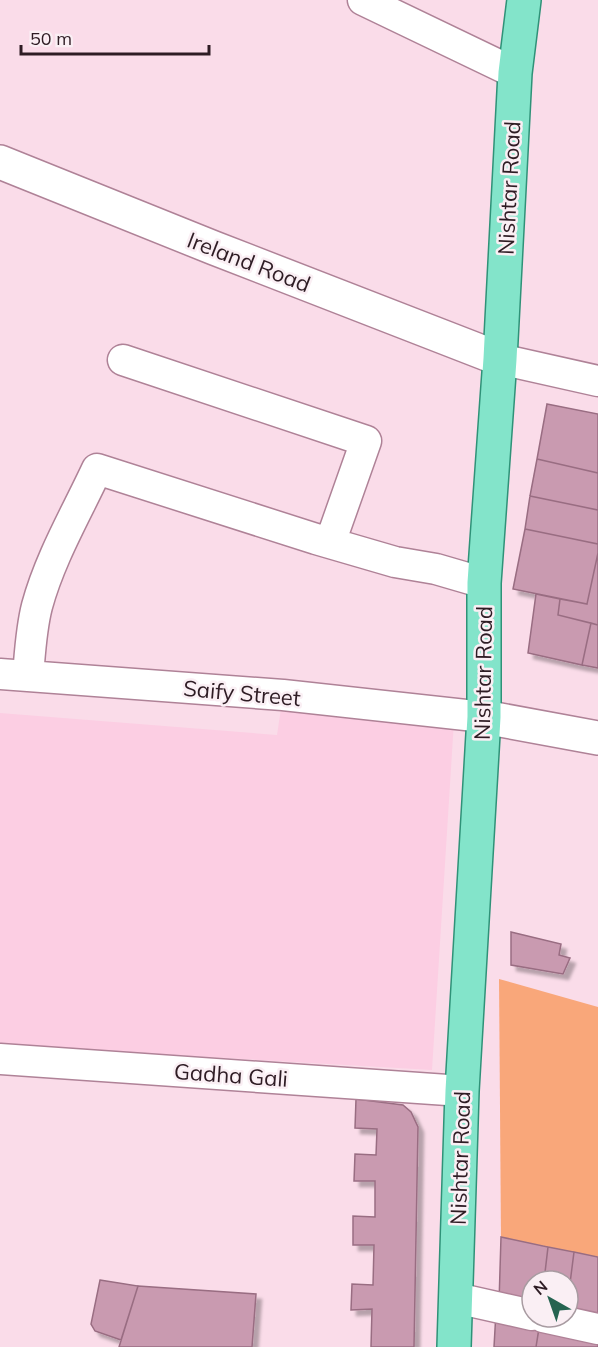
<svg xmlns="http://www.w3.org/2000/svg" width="598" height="1347" font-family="Mulish,sans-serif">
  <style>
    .built { fill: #fccee3 }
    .green { fill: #f9a77a }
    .building { fill: #c99ab0; stroke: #996d82; stroke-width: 1.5; filter: url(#shadow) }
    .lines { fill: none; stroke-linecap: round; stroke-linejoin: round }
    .minor-casing { stroke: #af8297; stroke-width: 33 }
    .tertiary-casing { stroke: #af8297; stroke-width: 36 }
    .secondary-casing { stroke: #af8297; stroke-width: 36 }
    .primary-casing { stroke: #2f9278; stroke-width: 36 }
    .minor { stroke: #fff; stroke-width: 30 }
    .tertiary { stroke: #fff; stroke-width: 33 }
    .secondary { stroke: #fff; stroke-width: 33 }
    .primary { stroke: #83e4ca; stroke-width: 33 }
    .labels { text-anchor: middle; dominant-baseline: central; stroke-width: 5; stroke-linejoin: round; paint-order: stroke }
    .street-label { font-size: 22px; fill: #2e1c24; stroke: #faeff4 }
  </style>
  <defs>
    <filter id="shadow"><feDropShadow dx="5.5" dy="5.5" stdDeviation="1.5" flood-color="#0004"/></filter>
  </defs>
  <rect width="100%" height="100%" fill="#fadce9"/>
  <path class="built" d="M 283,695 L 454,721 L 432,1070 L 0,1045 L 0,713 L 277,735 Z"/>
  <path class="green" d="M 499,979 L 598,1007 L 598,1257 L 501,1237 Z"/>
  <path class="building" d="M 547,404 L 598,414 L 598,473 L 537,459 Z
    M 537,459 L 598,473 L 598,510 L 530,496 Z
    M 530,496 L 598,510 L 598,544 L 525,529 Z
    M 525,529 L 598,544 L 598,553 L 587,604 L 513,589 Z
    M 598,553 L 598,625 L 558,615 L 560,599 L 587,604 Z
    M 536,594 L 560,599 L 558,615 L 591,623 L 582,665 L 528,653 Z
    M 591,623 L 598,625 L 598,668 L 582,665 Z
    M 511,932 L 561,944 L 559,955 L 570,958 L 563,974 L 511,965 Z
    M 356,1099 L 403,1105 L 411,1112 L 418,1127 L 414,1347 L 371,1347 L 372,1309 L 351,1310 L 352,1284 L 373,1285 L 374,1245 L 353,1245 L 353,1216 L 375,1217 L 375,1181 L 354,1181 L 355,1154 L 376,1155 L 377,1129 L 355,1128 Z
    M 501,1237 L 548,1247 L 544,1281 L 532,1281 L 532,1309 L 499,1303 Z
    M 548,1247 L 574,1252 L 568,1299 L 568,1281 L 544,1281 Z
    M 574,1252 L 598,1257 L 598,1322 L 568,1316 L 568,1299 Z
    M 100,1280 L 138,1286 L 121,1340 L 95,1331 L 91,1324 Z
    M 138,1286 L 256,1294 L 252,1347 L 119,1347 Z
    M 496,1312 L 540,1322 L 536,1347 L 494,1347 Z
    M 540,1322 L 598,1333 L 598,1347 L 536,1347 Z"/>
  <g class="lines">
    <g class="minor-casing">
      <path id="minor" d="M 363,0 L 515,73
        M 500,359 L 598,381
        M 123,360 L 366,441 L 330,543
        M 0,674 L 283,695 L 484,717
        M 28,676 C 30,653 31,629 37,606 C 50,558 76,514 97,469 L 316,539 L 395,562 L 436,569 L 484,583
        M 0,1059 L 462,1091
        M 456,1298 L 532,1315
        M 543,1317 L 598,1329"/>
    </g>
    <g class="tertiary-casing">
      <path id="tertiary" d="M 0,162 L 214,248 L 500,359"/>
    </g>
    <g class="secondary-casing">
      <path id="secondary" d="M 484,717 L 598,738"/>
    </g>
    <g class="primary-casing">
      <path id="primary" d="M 454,1347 L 462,1091 L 484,717 L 484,583 L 500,359 L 515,73 L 524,0"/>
    </g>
    <use href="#minor" class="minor"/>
    <use href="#tertiary" class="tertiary"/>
    <use href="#secondary" class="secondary"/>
    <use href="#primary" class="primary"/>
  </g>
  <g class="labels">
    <g class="street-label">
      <text transform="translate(509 188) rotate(-87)">Nishtar Road</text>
      <text transform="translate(249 262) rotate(21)">Ireland Road</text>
      <text transform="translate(483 673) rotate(-89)">Nishtar Road</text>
      <text transform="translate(242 693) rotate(5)">Saify Street</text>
      <text transform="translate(231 1075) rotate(4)">Gadha Gali</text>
      <text transform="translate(460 1158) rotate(-88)">Nishtar Road</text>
    </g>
  </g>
  <g transform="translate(550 1299) rotate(320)"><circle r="28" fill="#faeff4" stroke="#a89ba1" stroke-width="1.5"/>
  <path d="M0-4.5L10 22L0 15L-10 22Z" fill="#256350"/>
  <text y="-9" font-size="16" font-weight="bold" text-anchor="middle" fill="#2e1c24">N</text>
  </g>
  <path d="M21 45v9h188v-9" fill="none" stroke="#2e1c24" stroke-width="3"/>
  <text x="30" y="45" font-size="18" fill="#2e1c24" stroke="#faeff4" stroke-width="4.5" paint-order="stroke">50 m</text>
</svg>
